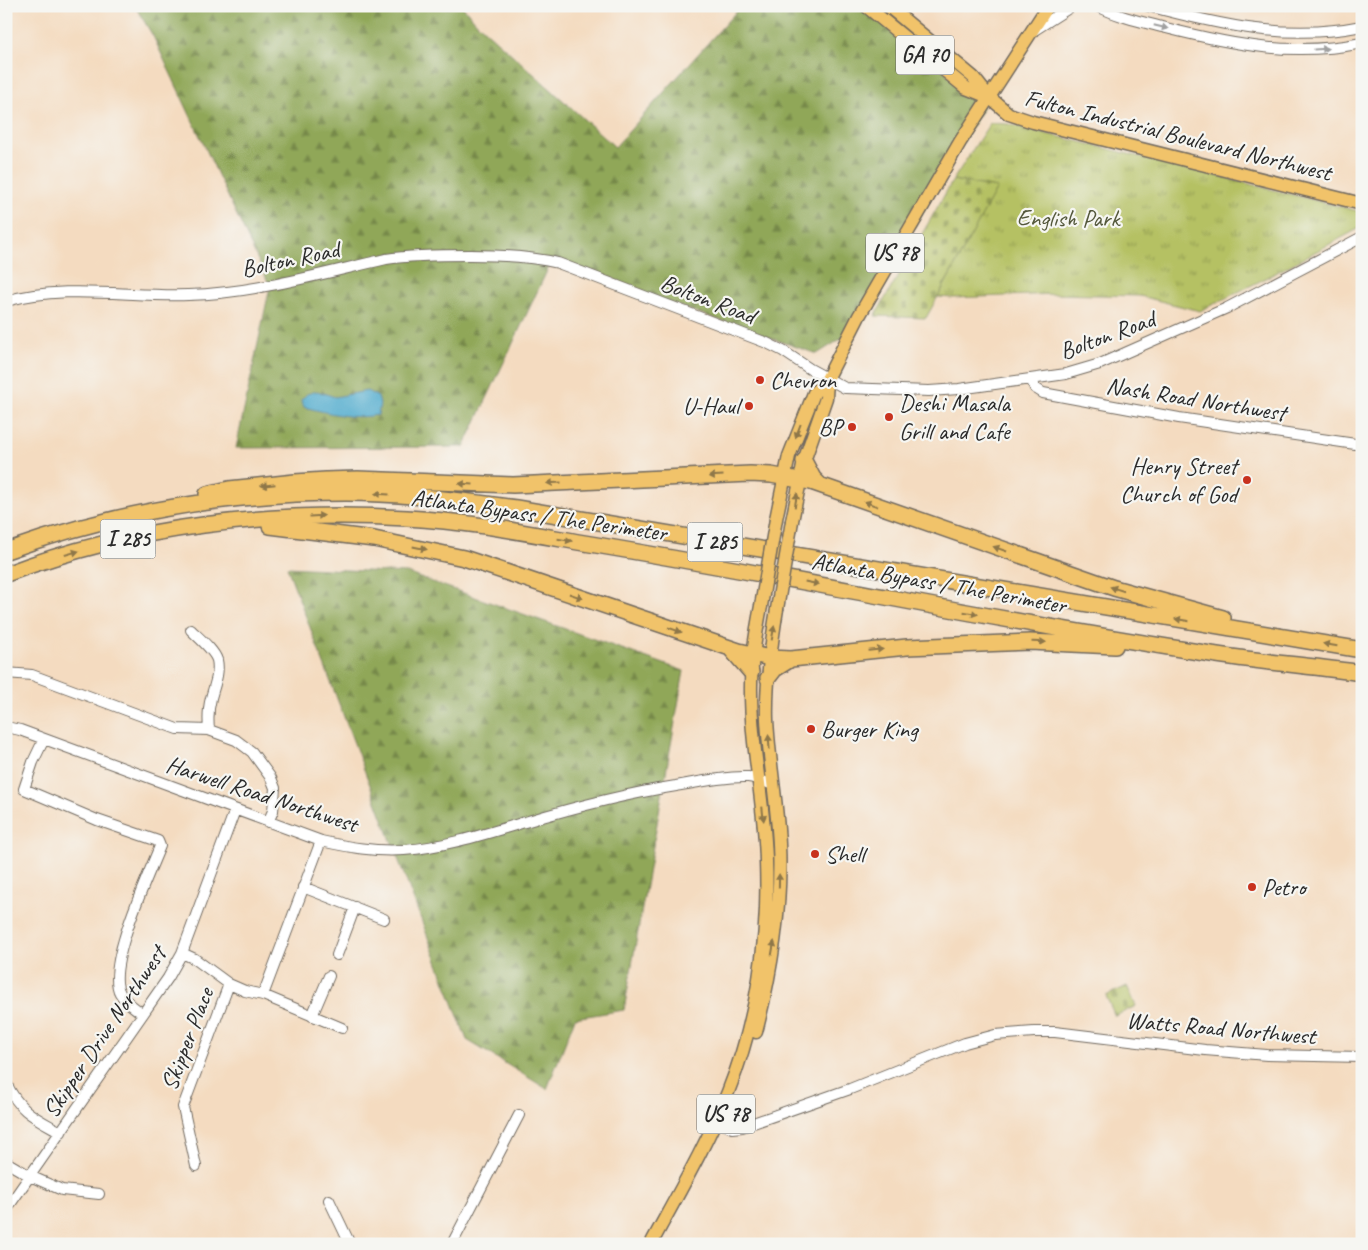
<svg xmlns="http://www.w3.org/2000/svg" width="1368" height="1250" font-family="Caveat,sans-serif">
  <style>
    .forest { fill: url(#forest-firs); stroke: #5e6942 }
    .cemetery { fill: url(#cemetery-stones); stroke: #707647 }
    .park { fill: url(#park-tufts); stroke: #707647 }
    .water { fill: #50abce; stroke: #3e6b7c }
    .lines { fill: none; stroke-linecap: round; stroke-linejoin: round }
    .minor-casing { stroke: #71695f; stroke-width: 12 }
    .major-casing { stroke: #71695f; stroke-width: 15 }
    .highway-casing { stroke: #71695f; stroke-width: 18 }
    .minor { stroke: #fff; stroke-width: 10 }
    .major { stroke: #f1c36a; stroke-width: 12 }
    .highway { stroke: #f1c36a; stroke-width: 15 }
    .major-bridge-casing { stroke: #71695f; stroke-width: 15; stroke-linecap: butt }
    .major-bridge { stroke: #f1c36a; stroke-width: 12 }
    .oneway { fill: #a0a0a0 }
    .oneway2 { fill: #8e774a }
    .poi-dot { fill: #c8321e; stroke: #f6f6f2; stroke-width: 2 }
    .labels { text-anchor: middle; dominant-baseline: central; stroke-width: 4.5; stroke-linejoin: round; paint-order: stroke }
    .shield { fill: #f6f6f2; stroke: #686867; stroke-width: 1 }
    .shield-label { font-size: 22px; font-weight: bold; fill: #2b2b2b }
    .street-label { font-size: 24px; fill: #2b2b2b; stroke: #f6f6f2 }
    .park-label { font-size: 24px; fill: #54583c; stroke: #f6f6f2 }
    .poi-label { font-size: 24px; fill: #2b2b2b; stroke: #f6f6f2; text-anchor: start }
  </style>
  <defs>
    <pattern id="forest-firs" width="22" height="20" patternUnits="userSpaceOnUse" patternTransform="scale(1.25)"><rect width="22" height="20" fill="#90a759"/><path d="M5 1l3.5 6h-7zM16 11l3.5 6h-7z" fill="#76884a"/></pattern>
    <pattern id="cemetery-stones" width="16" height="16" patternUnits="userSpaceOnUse" patternTransform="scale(1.25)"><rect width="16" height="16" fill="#b5c163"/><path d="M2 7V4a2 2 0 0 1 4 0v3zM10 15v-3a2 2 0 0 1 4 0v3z" fill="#939d52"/></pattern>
    <pattern id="park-tufts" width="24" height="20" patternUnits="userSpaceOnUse" patternTransform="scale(1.25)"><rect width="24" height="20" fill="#b5c163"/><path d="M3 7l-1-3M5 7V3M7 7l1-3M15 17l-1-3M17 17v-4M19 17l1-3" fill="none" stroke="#939d52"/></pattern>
  </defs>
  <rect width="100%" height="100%" fill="#f6f6f2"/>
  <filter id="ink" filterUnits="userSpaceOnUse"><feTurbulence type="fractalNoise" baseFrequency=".02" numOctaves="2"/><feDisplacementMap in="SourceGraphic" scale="10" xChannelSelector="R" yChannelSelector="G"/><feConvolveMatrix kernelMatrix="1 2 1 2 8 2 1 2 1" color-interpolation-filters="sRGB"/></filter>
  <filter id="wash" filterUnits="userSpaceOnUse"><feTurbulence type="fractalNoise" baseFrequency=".0096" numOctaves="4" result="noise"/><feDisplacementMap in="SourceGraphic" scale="20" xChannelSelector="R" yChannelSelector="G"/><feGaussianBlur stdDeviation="1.12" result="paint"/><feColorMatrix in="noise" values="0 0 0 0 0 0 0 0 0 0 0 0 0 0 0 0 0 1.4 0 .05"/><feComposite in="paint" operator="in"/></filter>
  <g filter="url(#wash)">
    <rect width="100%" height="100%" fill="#f4dbc0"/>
    <path class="forest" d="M 135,6 L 462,6 L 478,24 L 615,147 L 741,6 L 871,6 L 984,106 L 855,330 L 817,354 L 658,299 L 553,258 L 464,447 L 236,448 L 270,286 L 153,36 Z
      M 287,567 L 407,573 L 684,671 L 624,1010 L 575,1018 L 547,1089 L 467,1040 Z"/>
    <path class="cemetery" d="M 953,180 L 998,188 L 926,318 L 875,316 Z
      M 1127,986 L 1136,1006 L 1115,1016 L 1106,996 Z"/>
    <path class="park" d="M 990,123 L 1008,124 L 1362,212 L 1362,227 L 1266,278 L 1200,311 L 1140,296 L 1055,294 L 953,298 L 938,297 L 997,188 L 953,180 Z"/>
    <path class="water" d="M 317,391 L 335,397 L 367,391 L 378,397 L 380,404 L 378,415 C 354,420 328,413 304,407 L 301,400 L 307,394 Z"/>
  </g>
  <g filter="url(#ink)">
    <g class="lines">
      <g class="minor-casing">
        <path id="minor" d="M 1097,6 C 1119,17 1143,22 1166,28 C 1233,45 1293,57 1362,43
          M 1148,6 C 1220,25 1287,41 1362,26
          M 1033,31 L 1072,6
          M 6,301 C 65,284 128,297 188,295 C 255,293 320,274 386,259 C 414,255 442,255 470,255 C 500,255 528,256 558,263 L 767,343 L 783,351 L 810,369 L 845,388 L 929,391 L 959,389 L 1066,374 L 1100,364 L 1227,308 L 1362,237
          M 1031,379 L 1035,388 L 1043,393 L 1179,418 L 1362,445
          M 191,630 C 198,637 214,650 217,660 C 220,673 214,686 211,698 C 208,709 208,719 209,730
          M 6,673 L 32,675 L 177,729 L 209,730 L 236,740 L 252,752 L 271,778 L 275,788 L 273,811 L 268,822
          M 6,727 L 20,730 L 321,841 C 348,847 375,852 404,850 C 445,847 485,834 525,822 C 575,807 625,794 676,786 C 697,782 727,776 748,777 C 757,778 765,782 773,785
          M 44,739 L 33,762 L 24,789 L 97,820 L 158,841 L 160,846 C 149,874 105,967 120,993 C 125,1002 135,1008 143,1014
          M 303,887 L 384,919
          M 182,953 L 195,959 L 229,984 L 245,991 L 263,995 L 342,1028
          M 337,955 L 355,907
          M 263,995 L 321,841
          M 312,1016 L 329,976
          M 6,1083 C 20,1112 34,1117 61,1132
          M 715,1120 L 732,1128 L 742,1127 L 850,1089 L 965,1043 L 995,1035 L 1034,1032 L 1055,1032 L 1205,1050 L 1267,1055 L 1362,1057
          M 6,1162 L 30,1176 L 62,1190 L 99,1194
          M 196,1166 L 183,1107 L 229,984
          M 329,1200 L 350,1244
          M 6,1210 L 168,978 L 182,953 L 235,810
          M 452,1244 L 519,1115"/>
      </g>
      <g class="major-casing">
        <path id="major" d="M 866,6 L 966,88 L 986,96
          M 888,6 L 973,77 L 989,97 L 1009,114 L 1033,122 L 1362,204
          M 776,519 L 789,456 L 814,393 L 827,379 L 859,316 L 960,142 L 1048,6
          M 792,521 L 804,461 L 826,398 L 827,379
          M 756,1032 C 772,970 782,908 779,844 C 777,802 769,761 767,719 C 766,682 771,645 777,609
          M 651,1244 C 678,1194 707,1144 728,1092 C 757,1020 769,939 766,862 C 765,803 750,744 751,685 C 751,659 756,632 761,606"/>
      </g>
      <g class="highway-casing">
        <path id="highway" d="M 804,461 L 813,478 L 820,485
          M 207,494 L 229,489 L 295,482 L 326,480 L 358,479 L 513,485 L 750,474 L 771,475 L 811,482 L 1114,588 L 1223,618
          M 270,526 L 374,539 L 464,558 L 739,651 L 770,658 L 791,659 L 907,647 L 1030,642 L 1115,646
          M 6,551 C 114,512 231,493 346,493 C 403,493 460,500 516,508 L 1362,650
          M 6,574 C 132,526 273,510 407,518 C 465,521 522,532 578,542 C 683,559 787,579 891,598 C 997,618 1104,637 1211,654 C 1261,662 1312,666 1362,673
          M 731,649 L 751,672
          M 768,678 L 775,669 L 791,659"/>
      </g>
      <use href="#minor" class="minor"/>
      <use href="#major" class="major"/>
      <use href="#highway" class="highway"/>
      <g class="major-bridge-casing">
        <path id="major-bridge" d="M 761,606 L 776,519
          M 777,609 L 792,521"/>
      </g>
      <use href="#major-bridge" class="major-bridge"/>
    </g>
    <defs><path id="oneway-solid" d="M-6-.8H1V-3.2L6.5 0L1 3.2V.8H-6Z" transform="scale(1.25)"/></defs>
    <g class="oneway">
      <use href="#oneway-solid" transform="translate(1161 27) rotate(14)"/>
      <use href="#oneway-solid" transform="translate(1321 49) rotate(-4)"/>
    </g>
    <g class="oneway2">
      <use href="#oneway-solid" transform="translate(798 431) rotate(111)"/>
      <use href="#oneway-solid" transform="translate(716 476) rotate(177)"/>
      <use href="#oneway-solid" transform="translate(554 483) rotate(177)"/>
      <use href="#oneway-solid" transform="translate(466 484) rotate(-176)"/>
      <use href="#oneway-solid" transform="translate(268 485) rotate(174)"/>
      <use href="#oneway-solid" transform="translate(382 494) rotate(-177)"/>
      <use href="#oneway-solid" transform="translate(796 500) rotate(-80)"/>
      <use href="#oneway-solid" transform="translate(871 504) rotate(-160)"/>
      <use href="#oneway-solid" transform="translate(317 516) rotate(-3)"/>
      <use href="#oneway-solid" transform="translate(565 540) rotate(9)"/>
      <use href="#oneway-solid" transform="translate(420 548) rotate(12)"/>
      <use href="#oneway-solid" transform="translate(1000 549) rotate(-161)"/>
      <use href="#oneway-solid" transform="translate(72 553) rotate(-16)"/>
      <use href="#oneway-solid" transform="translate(812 583) rotate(11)"/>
      <use href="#oneway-solid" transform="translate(1117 589) rotate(-163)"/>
      <use href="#oneway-solid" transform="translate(576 596) rotate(19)"/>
      <use href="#oneway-solid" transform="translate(971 613) rotate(10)"/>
      <use href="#oneway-solid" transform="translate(1182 620) rotate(-171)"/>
      <use href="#oneway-solid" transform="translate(675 630) rotate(19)"/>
      <use href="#oneway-solid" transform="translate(773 633) rotate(-80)"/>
      <use href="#oneway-solid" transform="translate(1039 642) rotate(2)"/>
      <use href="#oneway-solid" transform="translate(1330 645) rotate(-170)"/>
      <use href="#oneway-solid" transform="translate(876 650) rotate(-6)"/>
      <use href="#oneway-solid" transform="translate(769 742) rotate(-94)"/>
      <use href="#oneway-solid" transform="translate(763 814) rotate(84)"/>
      <use href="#oneway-solid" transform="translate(779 881) rotate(-89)"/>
      <use href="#oneway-solid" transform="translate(773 948) rotate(-80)"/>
    </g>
  </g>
  <g class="poi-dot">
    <circle cx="760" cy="380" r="5"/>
    <circle cx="749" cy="406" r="5"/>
    <circle cx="889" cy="417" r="5"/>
    <circle cx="852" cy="427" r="5"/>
    <circle cx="1247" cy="480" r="5"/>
    <circle cx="811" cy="729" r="5"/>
    <circle cx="815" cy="854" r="5"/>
    <circle cx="1252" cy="887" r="5"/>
  </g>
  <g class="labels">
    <g class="shield">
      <rect x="896" y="35.5" width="58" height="39" rx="4"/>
      <rect x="866" y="233.5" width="58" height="39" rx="4"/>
      <rect x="100.5" y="519.5" width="55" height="39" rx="4"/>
      <rect x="687.5" y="522.5" width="55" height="39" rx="4"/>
      <rect x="697" y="1094.5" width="58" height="39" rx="4"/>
    </g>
    <g class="shield-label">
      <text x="925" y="55">GA 70</text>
      <text x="895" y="253">US 78</text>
      <text x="128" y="539">I 285</text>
      <text x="715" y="542">I 285</text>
      <text x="726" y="1114">US 78</text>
    </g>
    <g class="street-label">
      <text transform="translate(1178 135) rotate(14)">Fulton Industrial Boulevard Northwest</text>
      <text transform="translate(290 259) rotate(-12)">Bolton Road</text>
      <text transform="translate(708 299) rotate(21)">Bolton Road</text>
      <text transform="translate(1107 335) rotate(-20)">Bolton Road</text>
      <text transform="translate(1196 399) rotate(9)">Nash Road Northwest</text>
      <text transform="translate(539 515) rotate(8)">Atlanta Bypass / The Perimeter</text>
      <text transform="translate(939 583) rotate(10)">Atlanta Bypass / The Perimeter</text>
      <text transform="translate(262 794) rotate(18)">Harwell Road Northwest</text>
      <text transform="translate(1221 1028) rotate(5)">Watts Road Northwest</text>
      <text transform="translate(104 1032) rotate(-56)">Skipper Drive Northwest</text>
      <text transform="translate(187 1039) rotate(-69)">Skipper Place</text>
    </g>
    <g class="park-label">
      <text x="1068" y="218">English Park</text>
    </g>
    <g class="poi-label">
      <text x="770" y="380">Chevron</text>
      <text x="899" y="403">Deshi Masala<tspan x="899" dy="28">Grill and Cafe</tspan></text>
      <text x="739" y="406" text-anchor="end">U-Haul</text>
      <text x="842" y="427" text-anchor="end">BP</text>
      <text x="1237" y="466" text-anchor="end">Henry Street<tspan x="1237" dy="28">Church of God</tspan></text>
      <text x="821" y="729">Burger King</text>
      <text x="825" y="854">Shell</text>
      <text x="1262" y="887">Petro</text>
    </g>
  </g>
  <rect width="1368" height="1250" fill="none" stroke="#f6f6f2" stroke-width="25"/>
</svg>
